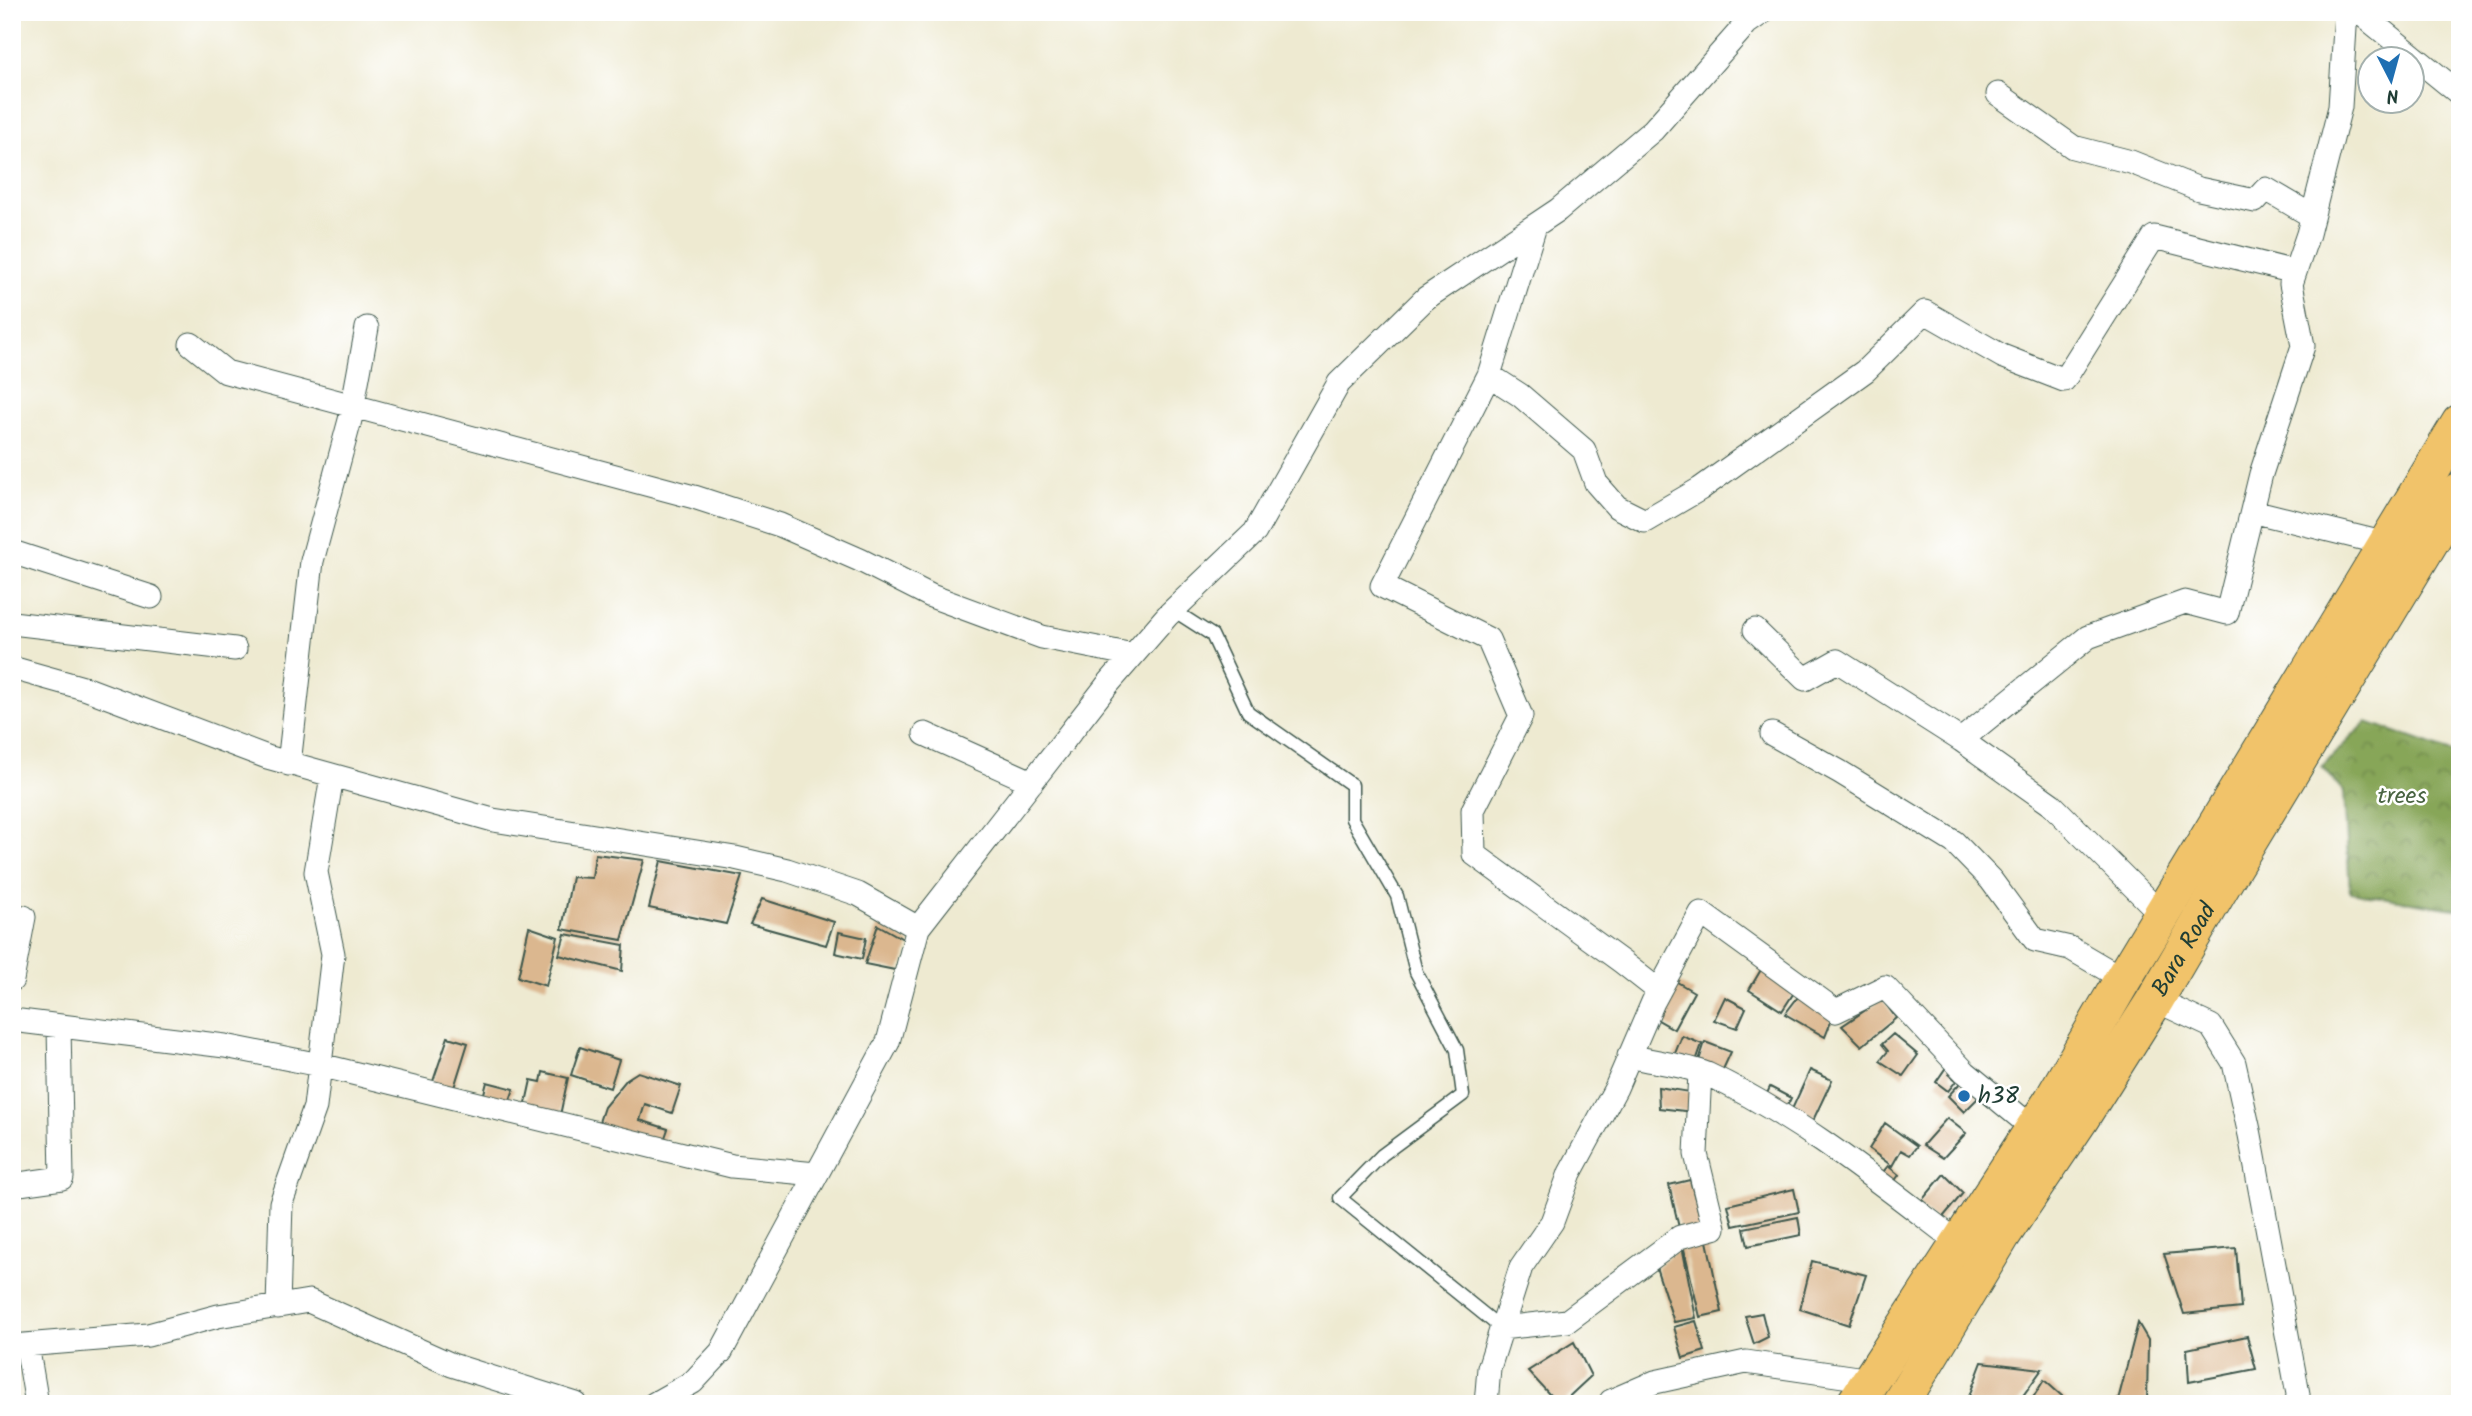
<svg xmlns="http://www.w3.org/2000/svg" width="2472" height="1416" font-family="Kalam,sans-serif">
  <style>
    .forest { fill: url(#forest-crowns); stroke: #537246; stroke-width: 2 }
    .building { fill: #dbb78f }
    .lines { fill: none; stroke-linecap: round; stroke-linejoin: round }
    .service-casing { stroke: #3e574c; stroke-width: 15 }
    .minor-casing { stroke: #3e574c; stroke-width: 25 }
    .primary-casing { stroke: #3e574c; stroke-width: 39 }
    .service { stroke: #fff; stroke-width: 12 }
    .minor { stroke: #fff; stroke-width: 23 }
    .primary { stroke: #f1c36a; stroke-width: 37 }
    .poi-dot { fill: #1f6fb2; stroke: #fff; stroke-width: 2.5 }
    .labels { text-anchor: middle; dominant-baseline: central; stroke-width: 5; stroke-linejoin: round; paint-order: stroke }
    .park-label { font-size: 24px; fill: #496442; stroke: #fff }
    .street-label { font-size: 24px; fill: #1f3d34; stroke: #fff }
    .poi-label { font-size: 24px; fill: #1f3d34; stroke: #fff; text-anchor: start }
  </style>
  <defs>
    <pattern id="forest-crowns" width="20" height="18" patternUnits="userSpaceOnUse" patternTransform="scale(1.75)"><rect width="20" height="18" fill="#87a659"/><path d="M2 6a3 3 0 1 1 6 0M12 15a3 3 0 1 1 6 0" fill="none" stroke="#6e884a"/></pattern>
  </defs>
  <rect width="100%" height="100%" fill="#fff"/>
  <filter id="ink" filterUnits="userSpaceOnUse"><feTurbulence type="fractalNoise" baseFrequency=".0143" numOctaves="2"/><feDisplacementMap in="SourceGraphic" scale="14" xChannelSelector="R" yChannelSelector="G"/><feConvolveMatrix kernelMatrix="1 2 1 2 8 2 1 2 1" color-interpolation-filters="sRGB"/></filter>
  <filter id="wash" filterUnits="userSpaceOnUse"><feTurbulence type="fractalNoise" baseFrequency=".00686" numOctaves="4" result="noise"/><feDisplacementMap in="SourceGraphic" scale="28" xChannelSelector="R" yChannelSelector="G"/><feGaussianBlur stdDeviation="1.57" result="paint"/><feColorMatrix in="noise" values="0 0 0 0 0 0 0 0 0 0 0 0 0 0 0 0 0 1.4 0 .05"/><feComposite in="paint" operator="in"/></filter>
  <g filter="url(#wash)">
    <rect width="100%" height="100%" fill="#eeead1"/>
    <path class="forest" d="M 2367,722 L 2460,755 L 2460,910 L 2350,892 L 2344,792 L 2322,766 Z"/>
    <g id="blocks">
      <path class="building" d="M 595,854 L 644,860 L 622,940 L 562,929 L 572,877 L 592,878 Z
        M 661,861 L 742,876 L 726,924 L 649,908 Z
        M 762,899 L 834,922 L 826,945 L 750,924 Z
        M 878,925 L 910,943 L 900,971 L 865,964 Z
        M 529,927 L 558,937 L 546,986 L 518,977 Z
        M 839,932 L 866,938 L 862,959 L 835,953 Z
        M 565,934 L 624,945 L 622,971 L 559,955 Z
        M 1762,968 L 1795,991 L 1782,1011 L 1749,990 Z
        M 1672,979 L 1694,992 L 1674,1029 L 1653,1017 Z
        M 1801,993 L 1834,1014 L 1825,1037 L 1785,1014 Z
        M 1725,997 L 1746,1008 L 1737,1028 L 1714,1020 Z
        M 1882,999 L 1896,1018 L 1862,1046 L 1842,1026 Z
        M 1893,1034 L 1918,1055 L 1903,1076 L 1880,1061 L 1888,1051 L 1882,1044 Z
        M 1682,1036 L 1702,1044 L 1695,1064 L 1674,1056 Z
        M 448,1037 L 468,1043 L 452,1094 L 431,1087 Z
        M 1705,1042 L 1731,1052 L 1720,1076 L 1697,1067 Z
        M 580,1047 L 619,1060 L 610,1088 L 571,1075 Z
        M 1949,1063 L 1955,1068 L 1949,1075 L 1956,1081 L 1948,1091 L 1936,1082 Z
        M 1810,1070 L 1832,1080 L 1809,1129 L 1788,1118 Z
        M 543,1072 L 568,1078 L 559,1120 L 524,1112 L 531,1080 L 541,1082 Z
        M 638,1072 L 681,1086 L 672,1113 L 645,1104 L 640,1120 L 668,1129 L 661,1149 L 597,1128 L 604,1107 L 627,1079 Z
        M 1963,1080 L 1980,1096 L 1964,1112 L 1948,1096 Z
        M 487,1082 L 514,1089 L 507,1108 L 482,1101 Z
        M 1658,1087 L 1696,1093 L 1693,1112 L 1659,1108 Z
        M 1770,1087 L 1791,1098 L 1783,1115 L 1763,1102 Z
        M 1947,1118 L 1966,1133 L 1943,1158 L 1923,1145 Z
        M 1885,1123 L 1917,1146 L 1910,1155 L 1901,1150 L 1892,1166 L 1869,1149 Z
        M 1888,1166 L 1899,1175 L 1890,1187 L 1878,1178 Z
        M 1944,1174 L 1963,1193 L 1939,1222 L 1918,1205 Z
        M 1690,1180 L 1700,1218 L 1715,1215 L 1721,1237 L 1707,1241 L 1722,1312 L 1700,1317 L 1669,1185 Z
        M 1794,1189 L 1799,1212 L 1733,1226 L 1728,1205 Z
        M 1798,1217 L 1801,1235 L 1748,1246 L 1744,1228 Z
        M 1682,1246 L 1696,1318 L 1674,1322 L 1656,1267 Z
        M 2236,1248 L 2241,1308 L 2184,1314 L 2164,1254 Z
        M 1812,1261 L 1866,1275 L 1849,1325 L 1800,1309 Z
        M 1762,1313 L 1768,1337 L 1754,1344 L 1745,1316 Z
        M 1696,1321 L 1705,1351 L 1683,1358 L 1674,1327 Z
        M 2138,1323 L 2148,1340 L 2147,1404 L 2117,1404 Z
        M 2247,1336 L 2256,1369 L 2189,1382 L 2187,1349 Z
        M 1574,1342 L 1591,1376 L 1561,1404 L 1558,1404 L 1528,1371 Z
        M 1982,1362 L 2042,1369 L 2017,1404 L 1966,1404 Z
        M 2044,1380 L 2071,1404 L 2029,1404 Z"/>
    </g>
  </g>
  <g filter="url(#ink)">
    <use href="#blocks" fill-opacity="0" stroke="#3e574c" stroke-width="2"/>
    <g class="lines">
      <g class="service-casing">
        <path id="service" d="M 1173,610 L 1212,635 L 1248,712 L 1352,785 L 1352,819 L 1397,896 L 1416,972 L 1457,1050 L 1463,1095 L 1382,1155 L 1340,1198 L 1501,1328"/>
      </g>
      <g class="minor-casing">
        <path id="minor" d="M 2359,12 L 2460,94
          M 1998,94 L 2073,147 L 2131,162 L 2199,189 L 2255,201 L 2266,189 L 2312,216
          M 1535,226 L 1489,375 L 1520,395 L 1584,450 L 1596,483 L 1617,507 L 1645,521 L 1700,489 L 1865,371 L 1925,312 L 2002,356 L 2064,380 L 2154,237 L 2295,272
          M 191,344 L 226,372 L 694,497 L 780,525 L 860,560 L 931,596 L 1042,637 L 1133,655
          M 1489,375 L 1382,586 L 1488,639 L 1521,716 L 1473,810 L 1474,854 L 1622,962 L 1659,991
          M 2252,511 L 2386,544
          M 12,552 L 151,597
          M 12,623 L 235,649
          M 1755,630 L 1805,679 L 1837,661 L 1961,740
          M 12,668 L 87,689 L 267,757 L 493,820 L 735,858 L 787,870 L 858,894 L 918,928
          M 925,734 L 1032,782
          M 1772,734 L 1840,772 L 1954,842 L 1991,880 L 2035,940 L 2070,948 L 2123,979
          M 289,764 L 312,561 L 350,420 L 367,328
          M 12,915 L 24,917 L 12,980
          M 2162,915 L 2051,804 L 1961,740 L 2088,637 L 2185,602 L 2227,613 L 2261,474 L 2303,346 L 2291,284 L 2308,234 L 2340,107 L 2346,12
          M 2155,1000 L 2211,1026 L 2234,1063 L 2250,1135 L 2298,1394 L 2297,1404
          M 12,1020 L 225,1046 L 320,1065 L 732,1166 L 816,1174
          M 1629,1056 C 1653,1062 1686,1065 1707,1074 C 1799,1117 1880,1183 1960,1244
          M 12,1185 L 62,1178 L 59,1027
          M 278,1307 L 281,1203 L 315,1107 L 333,954 L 316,872 L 332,776
          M 1501,1328 L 1567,1321 L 1680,1237 L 1714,1228 L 1696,1154 L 1700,1072
          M 27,1345 L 37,1404
          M 12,1346 L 148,1335 L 218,1316 L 309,1301 L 452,1365 L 576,1404
          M 1611,1401 L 1655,1382 L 1746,1362 L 1871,1380
          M 654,1404 L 693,1382 L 721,1352 L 888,1042 L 918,928 L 1108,684 L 1167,616 L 1255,532 L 1339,383 L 1426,298 L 1558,210 L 1653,130 L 1747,23 L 1763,12
          M 1486,1404 L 1489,1368 L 1521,1267 L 1552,1222 L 1570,1173 L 1616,1088 L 1653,1002 L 1701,913 L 1836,1011 L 1885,987 L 1965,1072 L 2034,1129"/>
      </g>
      <g class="primary-casing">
        <g id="primary">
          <path d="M 1855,1404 L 2052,1101 L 2123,979 L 2460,423"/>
          <path id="s1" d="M 1900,1404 L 2002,1235 L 2080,1119 L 2155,1000 L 2222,885 L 2460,492"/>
        </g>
      </g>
      <use href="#service" class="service"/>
      <use href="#minor" class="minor"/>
      <use href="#primary" class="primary"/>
    </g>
  </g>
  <circle class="poi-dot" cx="1964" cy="1096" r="7"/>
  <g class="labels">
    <g class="park-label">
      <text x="2402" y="796">trees</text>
    </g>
    <g class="street-label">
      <text stroke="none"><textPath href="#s1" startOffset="536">Bara Road</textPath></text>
    </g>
    <g class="poi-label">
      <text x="1978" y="1096">h38</text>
    </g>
  </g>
  <rect width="2472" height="1416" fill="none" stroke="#fff" stroke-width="42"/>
  <g transform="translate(2391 80) rotate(174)"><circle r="33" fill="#ffffff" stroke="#a5b1ae" stroke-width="2"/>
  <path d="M0-5L12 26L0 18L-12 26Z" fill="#1f6fb2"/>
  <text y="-10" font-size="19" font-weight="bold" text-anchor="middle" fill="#1f3d34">N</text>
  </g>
</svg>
